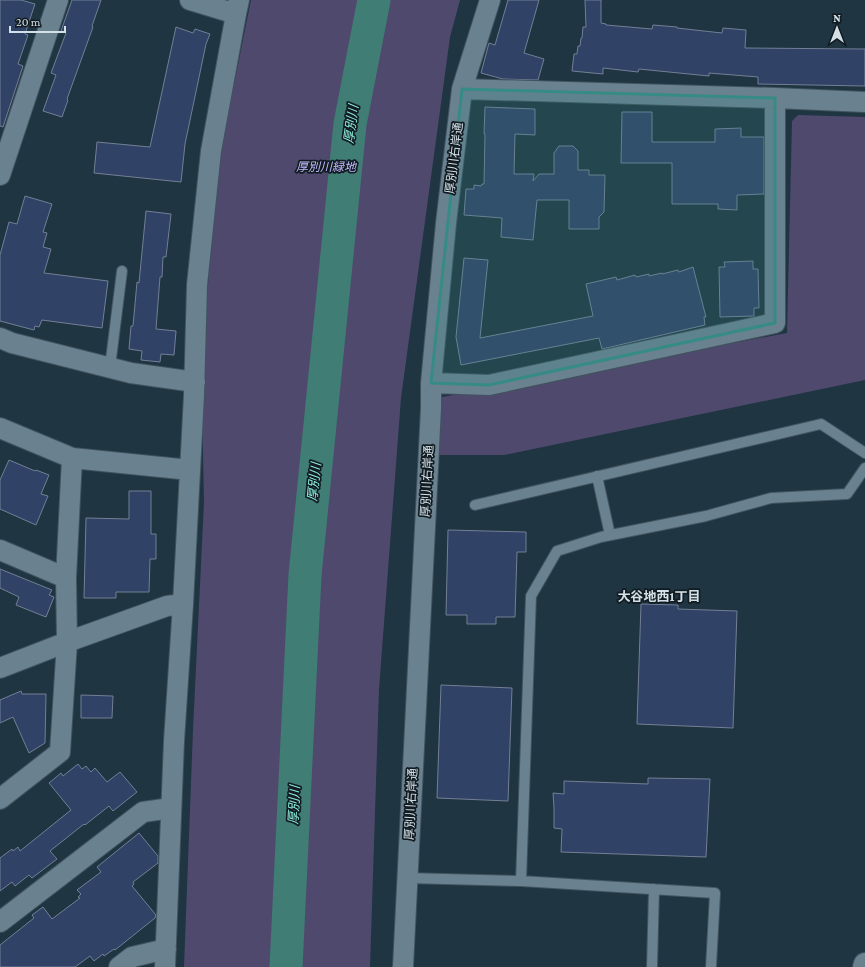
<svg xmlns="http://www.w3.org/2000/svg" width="865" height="967" font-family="'Crimson Pro','Noto Sans JP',serif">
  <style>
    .green { fill: #4f4a6d }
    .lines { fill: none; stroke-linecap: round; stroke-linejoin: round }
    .river { stroke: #407d74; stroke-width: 33 }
    .building { fill: #304266; stroke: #737f95 }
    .service-casing { stroke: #40535e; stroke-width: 12 }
    .minor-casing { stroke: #40535e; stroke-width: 22 }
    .tertiary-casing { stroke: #40535e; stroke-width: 24 }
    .service { stroke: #6a8190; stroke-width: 10 }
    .minor { stroke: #6a8190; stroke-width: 20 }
    .tertiary { stroke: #6a8190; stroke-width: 22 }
    .marked { fill: #368b86; fill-opacity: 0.2; stroke: #368b86; stroke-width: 3; stroke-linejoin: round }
    .labels { text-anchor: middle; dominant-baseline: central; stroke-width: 3.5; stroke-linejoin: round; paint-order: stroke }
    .street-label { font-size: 12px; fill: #d3e0e8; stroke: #121b21 }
    .park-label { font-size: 12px; font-style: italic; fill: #c2bafe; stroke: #121b21 }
    .water-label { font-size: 13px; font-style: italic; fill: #8defdf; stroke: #121b21 }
    .neighbourhood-label { font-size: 13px; font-weight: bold; fill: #d3e0e8; stroke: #121b21 }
  </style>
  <rect width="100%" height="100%" fill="#1f3542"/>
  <path class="green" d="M 251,0 L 460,0 L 450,37 L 401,398 L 379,689 L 370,967 L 184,967 L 193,730 L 204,502 L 201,356 L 221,149 Z
    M 798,115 L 865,117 L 865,380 L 504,455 L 433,455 L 437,398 L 787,333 L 792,121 Z"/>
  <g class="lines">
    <path class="river" d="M 286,967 L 305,575 L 350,124 L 374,0"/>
  </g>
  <path class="building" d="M 0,0 L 21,0 L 35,4 L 25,34 L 28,35 L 18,64 L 23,66 L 3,127 L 0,126 Z
    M 72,0 L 101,0 L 92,26 L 93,27 L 67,99 L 68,100 L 62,117 L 43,111 L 56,75 L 51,73 L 66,33 L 61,31 Z
    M 508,0 L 539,0 L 524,53 L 544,59 L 538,80 L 503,79 L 481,73 L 489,43 L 495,45 Z
    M 585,0 L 601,0 L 601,23 L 606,24 L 606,25 L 652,29 L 653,25 L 677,27 L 677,28 L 722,33 L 723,28 L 746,30 L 745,48 L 865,49 L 865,86 L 758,84 L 758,77 L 709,73 L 709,76 L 639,69 L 638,72 L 603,68 L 603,74 L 572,71 L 574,54 L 577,54 L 578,46 L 580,46 L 581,38 L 582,38 L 583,27 L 586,27 Z
    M 176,27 L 193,33 L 195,29 L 210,34 L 206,44 L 185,144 L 181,182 L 94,173 L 97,142 L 150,147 Z
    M 485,107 L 535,109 L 535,135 L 515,134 L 514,174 L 534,174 L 533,181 L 539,174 L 554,174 L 554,153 L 559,146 L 573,146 L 578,151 L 578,170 L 589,170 L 589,175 L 605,175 L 604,212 L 599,217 L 599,229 L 569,229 L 569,200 L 537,200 L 533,240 L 501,237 L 502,218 L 464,215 L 466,189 L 474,189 L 474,185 L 481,186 L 482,184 L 484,184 L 485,134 L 484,134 Z
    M 622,112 L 652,112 L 652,142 L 715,142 L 715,129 L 741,128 L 741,137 L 764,137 L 764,194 L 737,195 L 737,210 L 718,209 L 718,204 L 672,204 L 672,163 L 621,163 Z
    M 25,196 L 52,204 L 43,232 L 47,233 L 43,247 L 51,249 L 44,273 L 108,281 L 102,328 L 42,320 L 39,327 L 35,326 L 34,330 L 0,321 L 0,255 L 9,222 L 17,224 Z
    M 146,211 L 171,214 L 166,257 L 163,257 L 162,277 L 160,277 L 156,329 L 176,331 L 174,355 L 161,354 L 160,362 L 141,360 L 142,351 L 129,349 L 131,326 L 133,326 L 137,282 L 139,283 Z
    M 464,258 L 488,260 L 480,338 L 593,316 L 586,284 L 616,277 L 617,280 L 635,275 L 636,277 L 649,274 L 649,276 L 662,273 L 662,274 L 678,270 L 679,272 L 693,267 L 706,317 L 704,317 L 705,325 L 602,349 L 599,338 L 461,365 L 456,337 Z
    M 753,261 L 753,269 L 758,269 L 759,308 L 754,308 L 754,316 L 720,317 L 719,267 L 725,267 L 724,262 Z
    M 9,460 L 35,471 L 36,470 L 49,475 L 41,494 L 48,496 L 36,525 L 0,509 L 0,480 Z
    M 129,491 L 151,491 L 151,534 L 156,534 L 156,559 L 150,559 L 149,592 L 116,592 L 116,598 L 84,598 L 86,518 L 129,519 Z
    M 448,530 L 526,532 L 526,552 L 517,552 L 515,617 L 496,617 L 496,624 L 467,624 L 467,615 L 446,615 Z
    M 0,569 L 52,590 L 49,595 L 54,597 L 46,617 L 16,605 L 19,597 L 0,588 Z
    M 641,604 L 678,605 L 678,609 L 737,611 L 733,728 L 637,724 Z
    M 441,685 L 512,688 L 508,801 L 437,798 Z
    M 21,691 L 22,694 L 46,694 L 45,743 L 29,753 L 13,717 L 0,723 L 0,700 Z
    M 81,695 L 113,696 L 112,718 L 81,718 Z
    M 78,764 L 82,769 L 86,766 L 91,772 L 95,768 L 107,782 L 120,772 L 137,792 L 113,811 L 109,806 L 85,825 L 84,824 L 50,851 L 57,859 L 32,878 L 29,875 L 15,886 L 12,882 L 0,891 L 0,858 L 12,849 L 13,851 L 18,847 L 20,851 L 71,810 L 49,783 L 61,773 L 63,776 Z
    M 648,778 L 710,779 L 706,857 L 561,852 L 562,829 L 554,828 L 554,808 L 553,793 L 564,794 L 564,781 L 648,784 Z
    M 139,833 L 158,856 L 158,863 L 133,882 L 134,884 L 132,886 L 156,915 L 155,918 L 115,950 L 114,949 L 104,956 L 103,954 L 94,961 L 90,956 L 75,967 L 0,967 L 0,945 L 34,918 L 32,915 L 43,907 L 52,919 L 80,898 L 78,897 L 81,894 L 77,890 L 101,872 L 97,867 Z"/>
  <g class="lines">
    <g class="service-casing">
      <path id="service" d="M 110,367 L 122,271
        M 597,476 L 610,535
        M 475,505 L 821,424 L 865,453
        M 407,878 L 521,881 L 715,893 L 711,967
        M 521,881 L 531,596 L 557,551 L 601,537 L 706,516 L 771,498 L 847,494 L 865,468
        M 652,967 L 654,889"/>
    </g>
    <g class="minor-casing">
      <path id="minor" d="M 190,0 L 236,14
        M 462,89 L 775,98 L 865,102
        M 0,175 L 58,0
        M 0,338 L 12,343 L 131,373 L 195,382
        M 431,383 L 489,385 L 775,323 L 775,98
        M 0,428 L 72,458 L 190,470
        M 0,550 L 66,578
        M 0,668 L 67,642 L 167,606 L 183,604
        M 0,799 L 60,752 L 67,642 L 66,578 L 72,458
        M 0,922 L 143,812 L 171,808
        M 119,967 L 132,957 L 166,949
        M 165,967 L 174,741 L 183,604 L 194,395 L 197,285 L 211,151 L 236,14 L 239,0
        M 403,967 L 431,408 L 431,383 L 446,223 L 462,89 L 490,0"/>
    </g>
    <g class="tertiary-casing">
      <path id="tertiary" d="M 864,967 L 865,964"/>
    </g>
    <use href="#service" class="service"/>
    <use href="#minor" class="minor"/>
    <use href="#tertiary" class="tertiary"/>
  </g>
  <path class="marked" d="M 462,89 L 775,98 L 775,323 L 489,385 L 431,383 Z"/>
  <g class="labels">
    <g class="street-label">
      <text transform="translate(454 158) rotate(-83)">厚別川右岸通</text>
      <text transform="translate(427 481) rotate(-87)">厚別川右岸通</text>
      <text transform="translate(411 804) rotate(-87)">厚別川右岸通</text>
    </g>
    <g class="park-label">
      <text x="326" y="167">厚別川緑地</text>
    </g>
    <g class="water-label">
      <text transform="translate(351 124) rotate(-82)">厚別川</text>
      <text transform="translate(314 482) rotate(-84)">厚別川</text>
      <text transform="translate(294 805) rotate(-87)">厚別川</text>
    </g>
    <g class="neighbourhood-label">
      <text x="659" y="596">大谷地西1丁目</text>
    </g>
  </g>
  <g transform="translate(837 28)" stroke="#121b21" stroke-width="3" paint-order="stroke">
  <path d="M0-3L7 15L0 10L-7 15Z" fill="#d3e0e8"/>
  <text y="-6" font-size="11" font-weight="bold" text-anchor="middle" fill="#d3e0e8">N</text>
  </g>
  <path d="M10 26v6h55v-6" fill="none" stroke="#d3e0e8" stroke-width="2"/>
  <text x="16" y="26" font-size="12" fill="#d3e0e8" stroke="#121b21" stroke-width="3" paint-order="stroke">20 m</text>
</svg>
